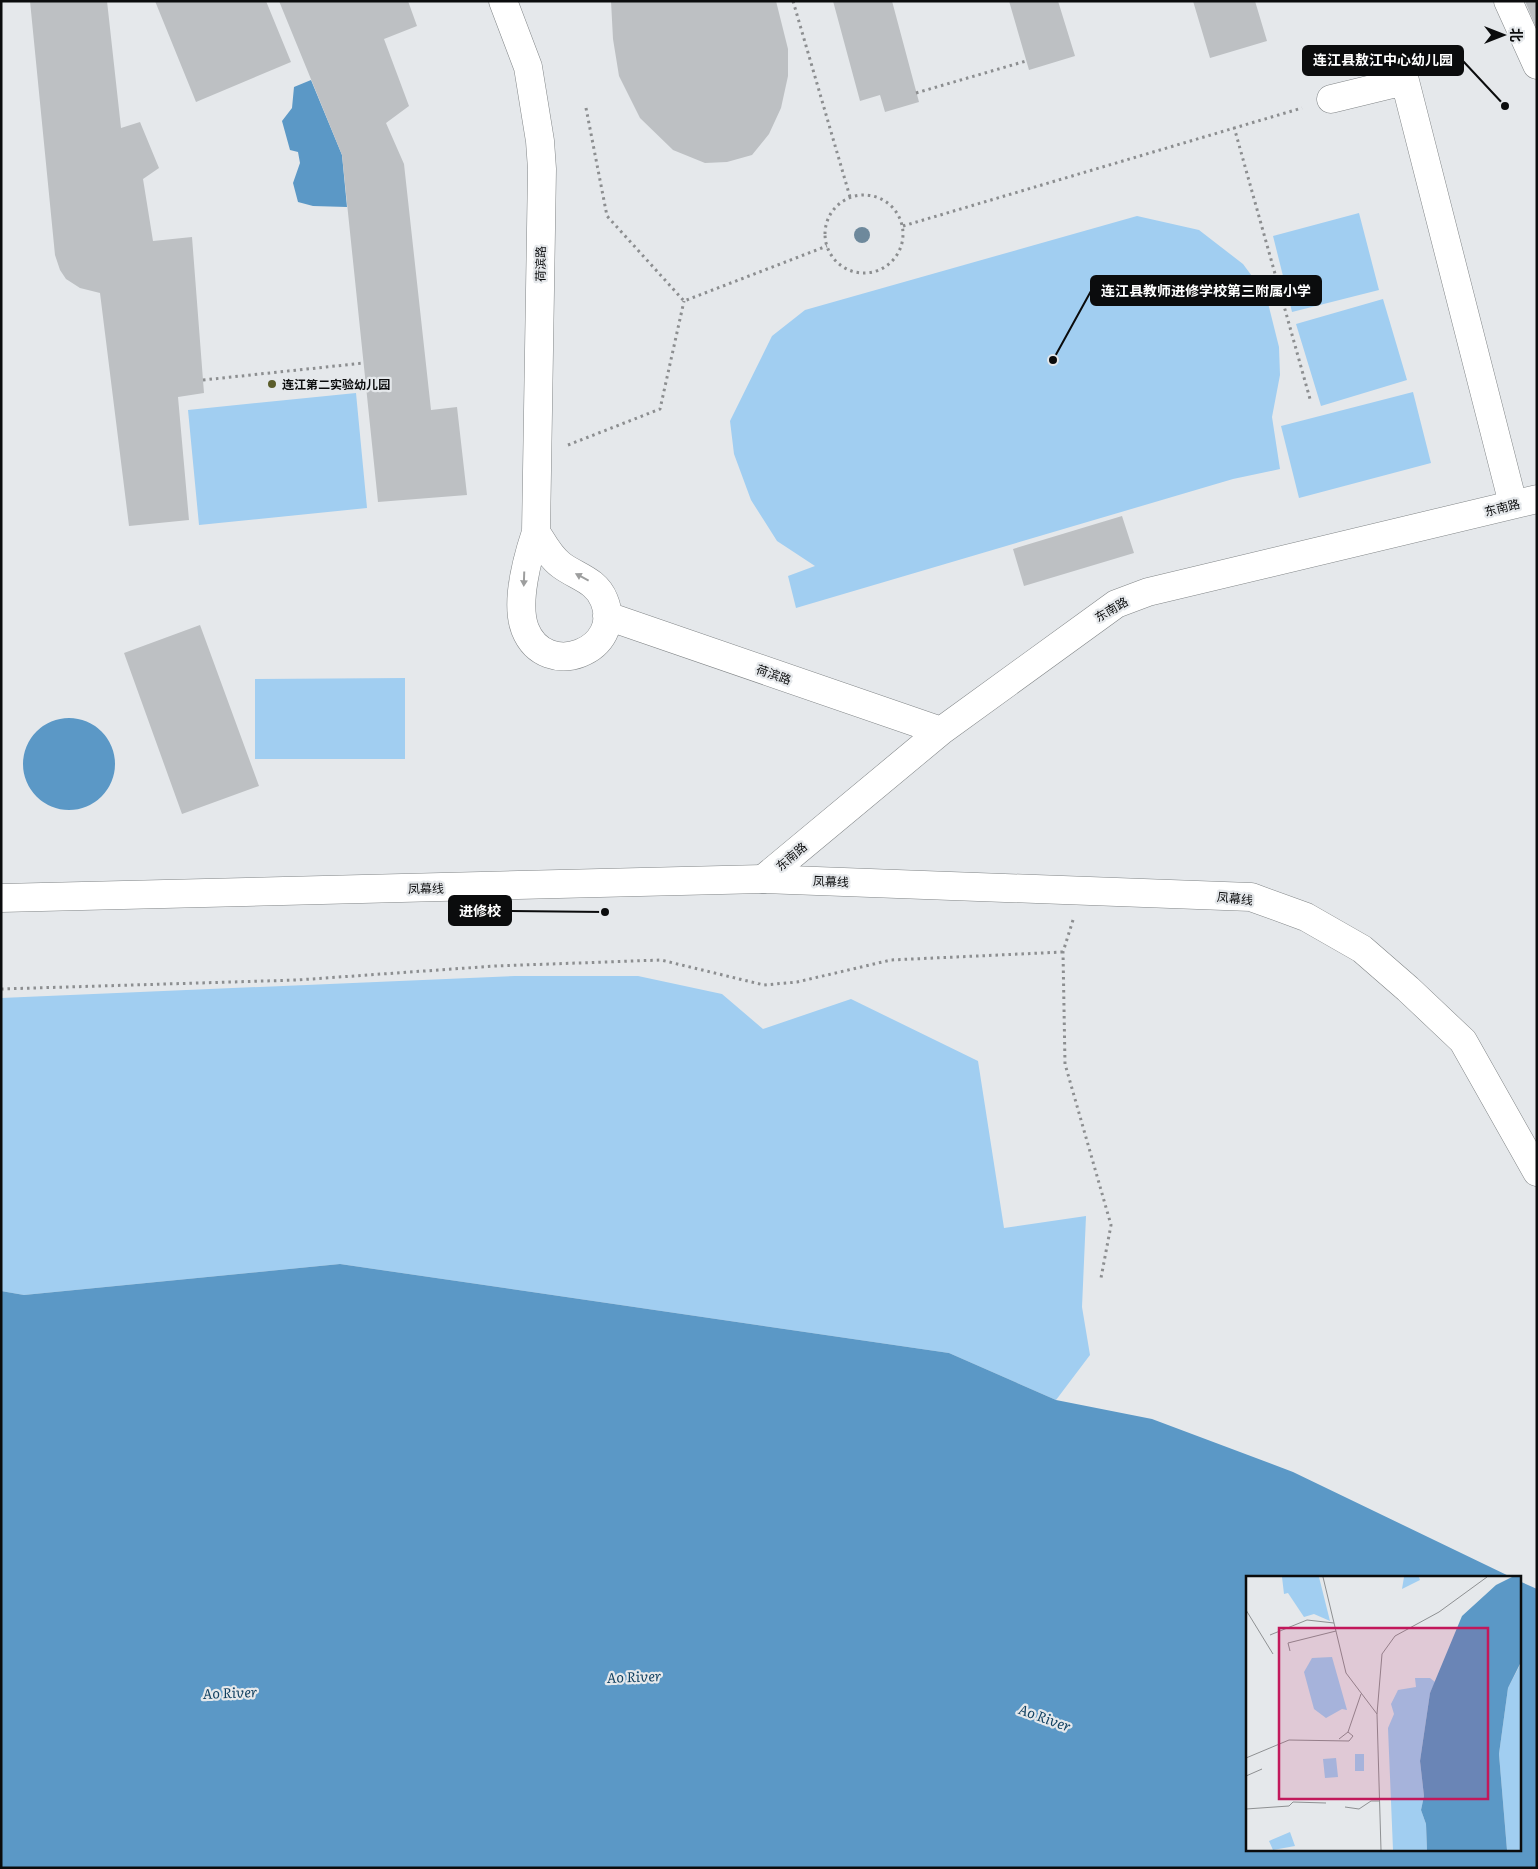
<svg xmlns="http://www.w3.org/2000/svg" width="1538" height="1869" font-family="Literata,'Noto Sans SC',serif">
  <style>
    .green { fill: #a1cef1 }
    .water { fill: #5b98c6 }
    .building { fill: #bdc0c3 }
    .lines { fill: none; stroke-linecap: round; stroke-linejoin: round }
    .minor-casing { stroke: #818587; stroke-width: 29 }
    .major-casing { stroke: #818587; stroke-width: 29 }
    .path { stroke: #8c8e90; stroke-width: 3; stroke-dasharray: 2.5 4; stroke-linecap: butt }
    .minor { stroke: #fff; stroke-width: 28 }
    .major { stroke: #fff; stroke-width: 28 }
    .tree { fill: #6e899c }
    .oneway { fill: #9d9e9e }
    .poi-dot { fill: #5b5d2b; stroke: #e5e8eb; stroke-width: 2 }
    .labels { text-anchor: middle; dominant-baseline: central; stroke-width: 4.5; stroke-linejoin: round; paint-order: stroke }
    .street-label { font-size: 12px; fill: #0b0c0d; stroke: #e5e8eb }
    .poi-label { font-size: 12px; font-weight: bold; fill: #0b0c0d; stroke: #e5e8eb; text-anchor: start }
    .water-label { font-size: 14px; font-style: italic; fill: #124161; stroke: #e5e8eb }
    .inset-road { fill: none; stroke: #8e9092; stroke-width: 1 }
    .view { fill: #c2185b; fill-opacity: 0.15; stroke: #c2185b; stroke-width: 2.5 }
    .inset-edge { fill: none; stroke: #0b0c0d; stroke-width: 2.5 }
    .leader { fill: none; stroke: #0b0c0d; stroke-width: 2 }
    .callout-dot { fill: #0b0c0d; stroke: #e5e8eb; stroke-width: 2 }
    .callout { fill: #0b0c0d; stroke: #0b0c0d; stroke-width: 2 }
    .callout-label { font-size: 14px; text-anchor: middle; font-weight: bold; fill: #fff }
  </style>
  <rect width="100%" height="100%" fill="#e5e8eb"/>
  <path class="green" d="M 1359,213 L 1379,290 L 1292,312 L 1273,236 Z
    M 1137,216 L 1199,230 L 1243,264 L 1266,295 L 1279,347 L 1280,375 L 1272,417 L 1280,469 L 1233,479 L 796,608 L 788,576 L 815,566 L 777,541 L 751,500 L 734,454 L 730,421 L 772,336 L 805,310 Z
    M 1383,299 L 1407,380 L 1321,406 L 1296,324 Z
    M 1413,392 L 1431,463 L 1299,498 L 1281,426 Z
    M 356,393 L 367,508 L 199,525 L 188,410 Z
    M 405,678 L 405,759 L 255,759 L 255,679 Z
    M 515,976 L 638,976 L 722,994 L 763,1029 L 851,999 L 978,1061 L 1004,1228 L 1086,1216 L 1082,1307 L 1090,1355 L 1056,1400 L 949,1353 L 340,1264 L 24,1295 L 1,1291 L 1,998 Z"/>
  <path class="water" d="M 311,80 L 342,155 L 347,207 L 313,206 L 298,202 L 293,183 L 300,163 L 298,152 L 290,150 L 282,121 L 292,108 L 294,87 Z
    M23 764a46 46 0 1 1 92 0a46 46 0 1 1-92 0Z
    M 340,1264 L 949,1353 L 1056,1400 L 1152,1419 L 1293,1472 L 1513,1578 L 1247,1578 L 1247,1850 L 1519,1850 L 1519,1581 L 1537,1589 L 1537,1868 L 1,1868 L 1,1291 L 24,1295 Z"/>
  <path class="building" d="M 30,1 L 107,1 L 121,128 L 140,122 L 159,168 L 143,179 L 153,241 L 192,237 L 204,393 L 178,397 L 189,520 L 129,526 L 100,293 L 80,288 L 66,279 L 60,270 L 55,255 Z
    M 155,1 L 266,1 L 291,62 L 196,102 Z
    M 279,1 L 408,1 L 417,26 L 384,39 L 409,106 L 386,123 L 404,164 L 431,410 L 457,407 L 467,495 L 378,502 L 342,155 Z
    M 611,1 L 776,1 L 788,49 L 788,76 L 781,108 L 769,134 L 752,155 L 727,162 L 705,163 L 673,150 L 640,118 L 619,76 L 613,39 Z
    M 833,1 L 892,1 L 919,102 L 885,112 L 880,95 L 860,101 Z
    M 1009,1 L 1058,1 L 1075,56 L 1029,70 Z
    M 1193,1 L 1255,1 L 1267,41 L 1210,58 Z
    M 1525,1 L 1537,1 L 1537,30 Z
    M 1122,516 L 1134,553 L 1024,586 L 1013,549 Z
    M 200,625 L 259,786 L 182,814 L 124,653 Z"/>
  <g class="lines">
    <g class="minor-casing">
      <path id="minor" d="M 503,1 L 528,67 L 540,141 L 542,169 L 536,532 C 528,556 515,603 525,629 C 546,682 625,650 604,600 C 596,580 577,577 561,565 C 550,557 543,543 536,532
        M 1508,1 L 1537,65
        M 1331,99 L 1405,81 L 1513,504
        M 607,616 L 941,731
        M 763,879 L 941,731 L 1116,604 L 1148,592 L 1537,499"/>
    </g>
    <g class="major-casing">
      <path id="major" d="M 1,898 L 763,879 L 1251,897 L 1306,917 L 1362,949 L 1408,989 L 1463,1041 L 1537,1172"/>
    </g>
    <path class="path" d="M 793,1 L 850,197
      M 916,93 L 1026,61
      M 586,108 L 607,216 L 684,301 L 827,246
      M 1234,127 L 1310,399
      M825 234a39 39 0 1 1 78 0a39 39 0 1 1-78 0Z
      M 903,226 L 1302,108
      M 203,380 L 364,363
      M 568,445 L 660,409 L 684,301
      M 1073,920 L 1063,952 L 1065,1064 L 1111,1225 L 1101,1278
      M 1,989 L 297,980 L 495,966 L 661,960 L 764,985 L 797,982 L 891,960 L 1063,952"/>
    <use href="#minor" class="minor"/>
    <use href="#major" class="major"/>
  </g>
  <circle class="tree" cx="862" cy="235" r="8"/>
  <defs><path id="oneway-solid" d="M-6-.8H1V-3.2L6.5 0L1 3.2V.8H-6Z" transform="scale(1.25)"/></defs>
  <g class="oneway">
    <use href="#oneway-solid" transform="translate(582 577) rotate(-152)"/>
    <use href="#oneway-solid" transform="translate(524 579) rotate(92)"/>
  </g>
  <circle class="poi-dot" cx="272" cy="384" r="5"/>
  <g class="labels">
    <g class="street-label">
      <text transform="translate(540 264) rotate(-89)">荷滨路</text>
      <text transform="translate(1502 507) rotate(-14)">东南路</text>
      <text transform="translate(1111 609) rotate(-30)">东南路</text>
      <text transform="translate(774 674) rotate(19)">荷滨路</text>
      <text transform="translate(791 856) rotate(-40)">东南路</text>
      <text transform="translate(831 881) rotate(2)">凤幕线</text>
      <text transform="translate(426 888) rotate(-1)">凤幕线</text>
      <text transform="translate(1235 898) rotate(6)">凤幕线</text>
    </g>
    <g class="poi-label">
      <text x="282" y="384">连江第二实验幼儿园</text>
    </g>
    <g class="water-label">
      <text transform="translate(634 1676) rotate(-2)">Ao River</text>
      <text transform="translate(230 1692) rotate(-2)">Ao River</text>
      <text transform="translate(1045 1717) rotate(20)">Ao River</text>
    </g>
  </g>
  <g transform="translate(1246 1576)">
    <rect width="275" height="275" fill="#e5e8eb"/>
    <path d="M 36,1 L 73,1 L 84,45 L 68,38 L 58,41 L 42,17 L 38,18 ZM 158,1 L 173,1 L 174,4 L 156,13 ZM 86,81 L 101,134 L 96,133 L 80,142 L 68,133 L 58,96 L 66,82 ZM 275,87 L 275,274 L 261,274 L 253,178 L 262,112 ZM 169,102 L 184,102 L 189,106 L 184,117 L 174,185 L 178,220 L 175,234 L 180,248 L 181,274 L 147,274 L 142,152 L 148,138 L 145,128 L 152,114 L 170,111 ZM 109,178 L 118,178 L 118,195 L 109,195 ZM 90,182 L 92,201 L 79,202 L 77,183 ZM 44,256 L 49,270 L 27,274 L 23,265 Z" fill="#a1cef1"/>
    <path d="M 266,1 L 275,1 L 275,86 L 262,112 L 253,178 L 261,274 L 181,274 L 180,248 L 175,234 L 178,220 L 174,185 L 184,117 L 216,40 L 250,9 Z" fill="#5b98c6"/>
    <path class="inset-road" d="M 77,1 L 100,97 L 131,138M 0,34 L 27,78M 24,59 L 61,44 L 88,47M 44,75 L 42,67 L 90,55M 93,163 L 102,156 L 115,118M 0,182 L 43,164 L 103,165 L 107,160 L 102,156M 0,200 L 16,193M 99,231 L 113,233 L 125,225 L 133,225M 0,233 L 43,230 L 47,226 L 80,227M 135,274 L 131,138 L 136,78 L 149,60 L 193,36 L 241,1"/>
    <path class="view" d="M 33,52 L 242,52 L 242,223 L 33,223 Z"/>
    <rect width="275" height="275" class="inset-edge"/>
  </g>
  <path class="leader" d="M1505 106L1463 61M1053 360L1091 291M605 912L511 911"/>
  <g class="callout-dot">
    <circle cx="1505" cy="106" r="5"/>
    <circle cx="1053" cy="360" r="5"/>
    <circle cx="605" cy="912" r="5"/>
  </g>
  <g class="callout">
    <rect x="1303" y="46" width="160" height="29" rx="5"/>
    <rect x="1091" y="276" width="230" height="29" rx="5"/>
    <rect x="449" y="896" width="62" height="29" rx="5"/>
  </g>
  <g class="callout-label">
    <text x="1383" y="65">连江县敖江中心幼儿园</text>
    <text x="1206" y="296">连江县教师进修学校第三附属小学</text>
    <text x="480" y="916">进修校</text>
  </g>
  <rect width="1538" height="1869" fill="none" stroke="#0b0c0d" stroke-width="5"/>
  <g transform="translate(1503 35) rotate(90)" stroke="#e5e8eb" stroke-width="4" paint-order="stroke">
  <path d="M0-4L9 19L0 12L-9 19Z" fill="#0b0c0d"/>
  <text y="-8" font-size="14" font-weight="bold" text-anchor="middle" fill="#0b0c0d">北</text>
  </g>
</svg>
